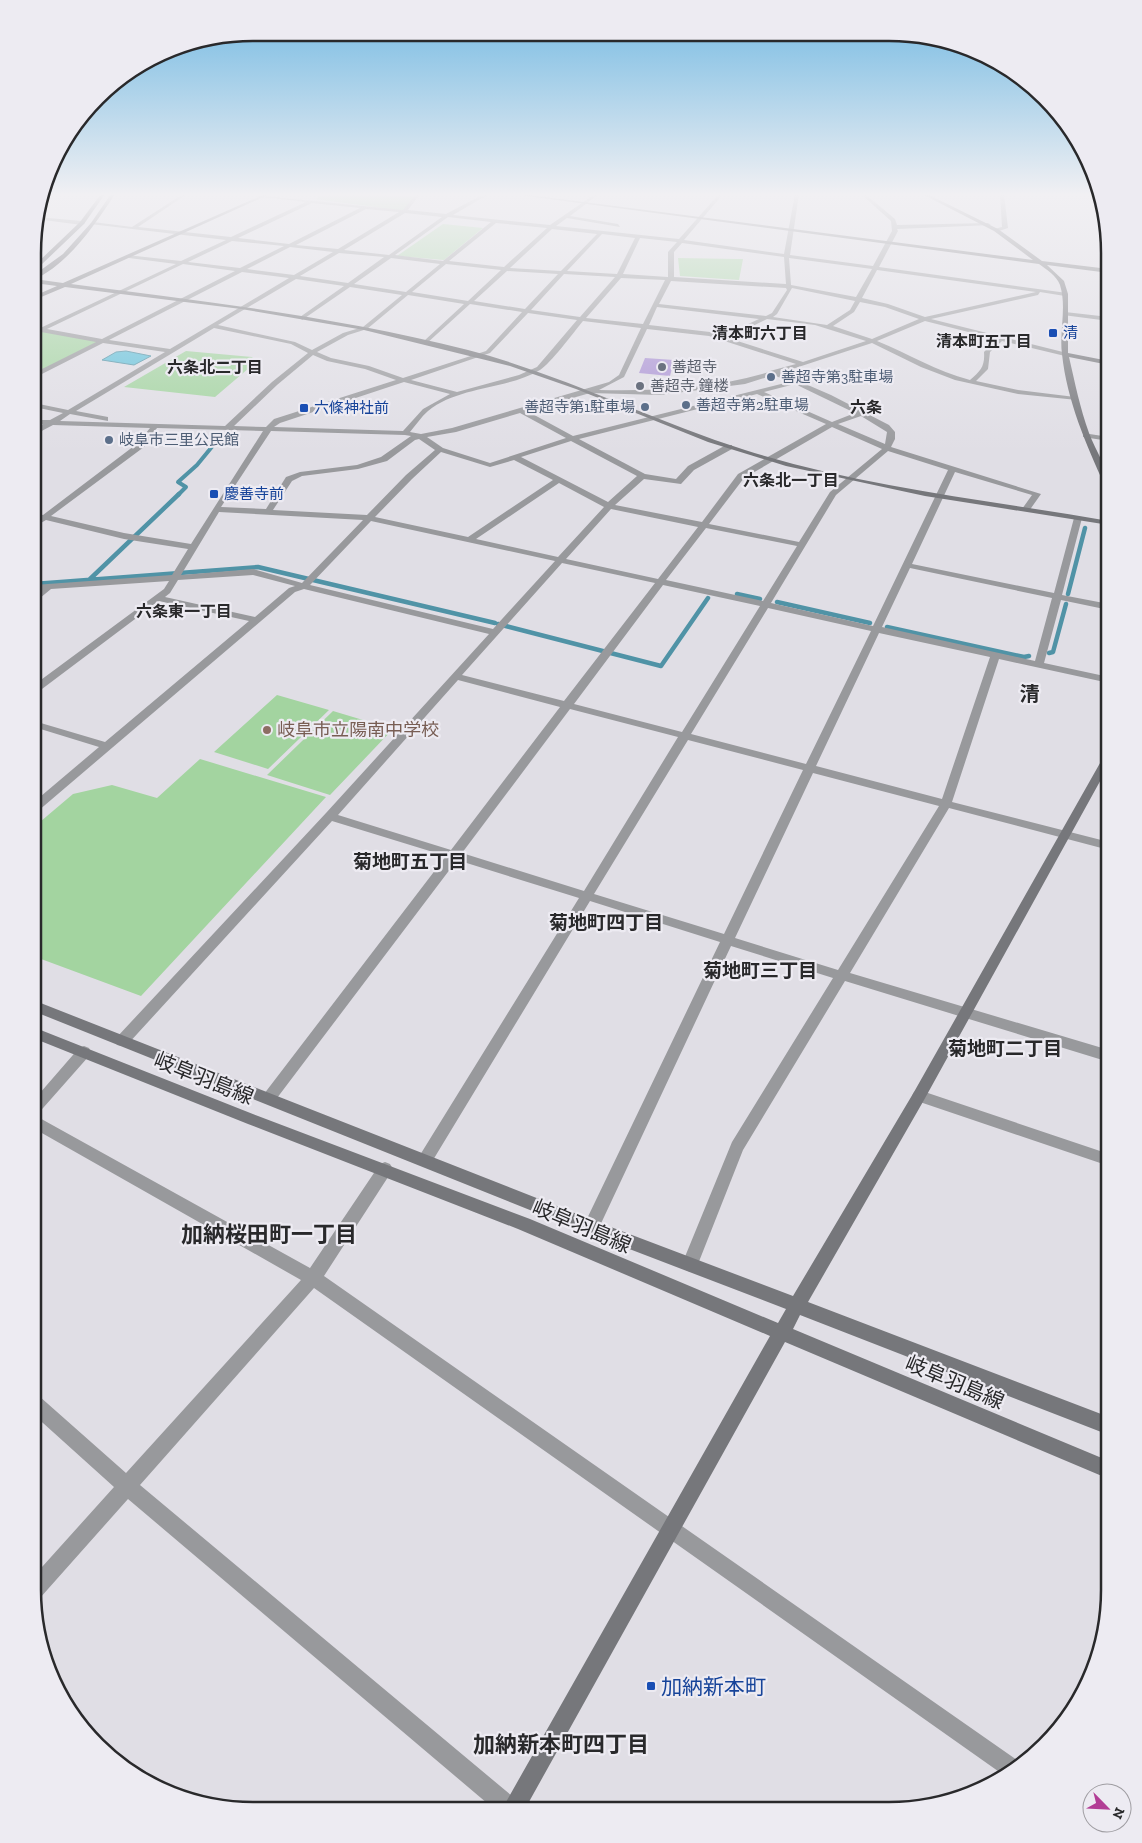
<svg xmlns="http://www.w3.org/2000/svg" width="1142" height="1843" font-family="'Zilla Slab','Noto Sans JP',serif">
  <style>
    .green { fill: #a3d4a0 }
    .water { fill: #61c1da; stroke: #5093a6 }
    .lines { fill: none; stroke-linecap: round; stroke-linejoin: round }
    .stream-far1 { stroke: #5093a6; stroke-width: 4 }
    .stream { stroke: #5093a6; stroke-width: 4.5 }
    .building { fill: #aa92d4 }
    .street { fill: #98999c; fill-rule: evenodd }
    .secondary { fill: #76777b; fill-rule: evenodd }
    .primary { fill: #5e5f64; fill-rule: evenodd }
    .transit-dot { fill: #1a4fb4; stroke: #edebf2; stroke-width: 2 }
    .worship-dot { fill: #6b7280; stroke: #edebf2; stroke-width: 2 }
    .service-dot { fill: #5c6f8a; stroke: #edebf2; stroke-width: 2 }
    .education-dot { fill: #8d6e63; stroke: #edebf2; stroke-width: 2 }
    .labels { text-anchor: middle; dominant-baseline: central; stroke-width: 4.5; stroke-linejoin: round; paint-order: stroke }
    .far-transit-label { font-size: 15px; fill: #164399; stroke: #edebf2; text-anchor: start }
    .far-worship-label { font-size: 15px; fill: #5b616d; stroke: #edebf2; text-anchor: start }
    .far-service-label { font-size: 15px; fill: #4e5e75; stroke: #edebf2; text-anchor: start }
    .far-neighbourhood-label { font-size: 16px; font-weight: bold; fill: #29292b; stroke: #edebf2 }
    .far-quarter-label { font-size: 16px; font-weight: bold; fill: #29292b; stroke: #edebf2 }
    .education-label { font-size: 18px; fill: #785e54; stroke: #edebf2; text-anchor: start }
    .neighbourhood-label { font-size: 19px; font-weight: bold; fill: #29292b; stroke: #edebf2 }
    .quarter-label { font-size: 20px; font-weight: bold; fill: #29292b; stroke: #edebf2 }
    .near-street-label { font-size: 21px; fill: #29292b; stroke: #edebf2 }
    .near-transit-label { font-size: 21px; fill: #164399; stroke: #edebf2; text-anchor: start }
    .near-neighbourhood-label { font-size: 22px; font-weight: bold; fill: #29292b; stroke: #edebf2 }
    .rim { fill: none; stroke: #29292b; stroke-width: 2.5 }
  </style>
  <rect width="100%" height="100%" fill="#e0dee5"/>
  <path class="green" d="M 327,194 L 375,194 L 415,197 L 405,211 L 315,199 Z
    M 443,224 L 483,228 L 444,260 L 397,256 Z
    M 678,258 L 738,259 L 743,259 L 739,280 L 680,276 Z
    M 40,330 L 102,341 L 44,371 L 34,369 L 34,333 Z
    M 186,351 L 252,357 L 256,362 L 215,397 L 124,387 Z
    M 277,695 L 329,710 L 268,769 L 214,752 Z
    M 333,711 L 393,729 L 330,795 L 267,775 Z
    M 200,759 L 326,797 L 141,996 L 33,956 L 34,827 L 73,794 L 112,785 L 157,798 Z"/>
  <path class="water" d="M 126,351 L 151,356 L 134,365 L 102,360 L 116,352 Z"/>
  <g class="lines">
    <path class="stream-far1" d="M 34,427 L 36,426
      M 178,495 L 186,487 L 178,482 L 197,465 L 220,437"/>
    <path class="stream" d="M 89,580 L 179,494
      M 34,584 L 258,567 L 495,623
      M 737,594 L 760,599
      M 1068,594 L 1085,528
      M 777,602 L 870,623
      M 498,624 L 661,666 L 708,598
      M 887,627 L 1024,657 L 1029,656
      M 1049,653 L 1053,652 L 1066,604"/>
  </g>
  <path class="building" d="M 645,358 L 674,360 L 670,376 L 639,373 Z"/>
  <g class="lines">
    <path class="street" d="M 183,194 L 187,194 L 138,227 L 231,237 L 306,202 L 245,195 L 243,194 L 403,210 L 416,194 L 420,194 L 408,210 L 446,214 L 484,194 L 489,194 L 453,215 L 550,225 L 595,194 L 599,194 L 570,216 L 618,224 L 620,227 L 567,218 L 556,226 L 679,239 L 719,194 L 723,194 L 684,240 L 784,254 L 795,194 L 799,194 L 790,255 L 873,266 L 892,231 L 891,221 L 861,194 L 865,194 L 895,219 L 897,225 L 988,223 L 991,225 L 897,229 L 898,231 L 879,267 L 1067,293 L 1065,296 L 1040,292 L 1038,295 L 931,319 L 1067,353 L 1067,355 L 1065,356 L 1002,341 L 990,352 L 988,369 L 976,381 L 1018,390 L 1075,397 L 1077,398 L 1077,400 L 1018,394 L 955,380 L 921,367 L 872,343 L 780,373 L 831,395 L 889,425 L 895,432 L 895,439 L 891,447 L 1041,494 L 1029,511 L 1023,511 L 1022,509 L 1032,495 L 955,472 L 912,564 L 1054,593 L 1074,518 L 1078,516 L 1082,518 L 1062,595 L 1109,604 L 1109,610 L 1061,600 L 1044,663 L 1109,677 L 1109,683 L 999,659 L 952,802 L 1109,842 L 1109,850 L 949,808 L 850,973 L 1109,1050 L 1109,1062 L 845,981 L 743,1150 L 698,1264 L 696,1269 L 690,1272 L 684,1269 L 682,1264 L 732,1142 L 833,978 L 731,946 L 597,1232 L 591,1234 L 585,1232 L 583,1227 L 720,942 L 590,901 L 430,1165 L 425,1167 L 420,1165 L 417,1160 L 420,1155 L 579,898 L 457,860 L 274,1102 L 269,1104 L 264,1102 L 262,1098 L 264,1094 L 446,856 L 332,821 L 127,1045 L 122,1046 L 117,1045 L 115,1041 L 117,1037 L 326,813 L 489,634 L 304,589 L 295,592 L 38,811 L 34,812 L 34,802 L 99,747 L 34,727 L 34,721 L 105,742 L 249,621 L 159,601 L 38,692 L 34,693 L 34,685 L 164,589 L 169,581 L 51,589 L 34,603 L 34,595 L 40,590 L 34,591 L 34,585 L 172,575 L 188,549 L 124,539 L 46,520 L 34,527 L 34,521 L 38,518 L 34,517 L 34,513 L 43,515 L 138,443 L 150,428 L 53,425 L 34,435 L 34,430 L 43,424 L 34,424 L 34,420 L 50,420 L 63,413 L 34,407 L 34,403 L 68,410 L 165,352 L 103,343 L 34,378 L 34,373 L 96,342 L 41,332 L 34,335 L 34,331 L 176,264 L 129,258 L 127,255 L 181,261 L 226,240 L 90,224 L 93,222 L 132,227 ZM 312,203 L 360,208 L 289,244 L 238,238 ZM 366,209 L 399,212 L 338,249 L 296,245 ZM 405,213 L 442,217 L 389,255 L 344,250 ZM 448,217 L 491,222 L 443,261 L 395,255 ZM 496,223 L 547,228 L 504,267 L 449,261 ZM 552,229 L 597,234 L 561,271 L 510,268 ZM 602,234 L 635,238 L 617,274 L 567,271 ZM 640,238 L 677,242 L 668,252 L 668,277 L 623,274 ZM 232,241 L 284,246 L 240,268 L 188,262 ZM 682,243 L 784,257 L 786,284 L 674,277 L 674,252 ZM 290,247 L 333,252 L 294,275 L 247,269 ZM 339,253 L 384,257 L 348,283 L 300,276 ZM 391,258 L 440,264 L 406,292 L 354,284 ZM 789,258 L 872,269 L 856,297 L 791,285 ZM 183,264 L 235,271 L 102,339 L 47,329 ZM 446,264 L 501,270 L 468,301 L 412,292 ZM 877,270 L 1036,292 L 925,317 L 888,304 L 862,298 ZM 507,271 L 558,274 L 525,309 L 474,301 ZM 242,272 L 289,278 L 170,349 L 109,340 ZM 564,274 L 615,277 L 580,317 L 531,310 ZM 621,278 L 665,280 L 643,324 L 586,318 ZM 296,279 L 344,286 L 300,317 L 302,320 L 350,287 L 402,295 L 363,327 L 343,333 L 312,350 L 295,342 L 218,325 ZM 671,281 L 786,288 L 787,290 L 772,313 L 766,316 L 659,304 ZM 792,288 L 855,301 L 850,310 L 827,325 L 773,317 L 777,314 ZM 408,295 L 464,304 L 424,341 L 423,342 L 426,344 L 470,304 L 522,312 L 486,351 L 403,378 L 369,366 L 331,358 L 317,352 L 348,335 L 367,329 ZM 860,302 L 885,307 L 919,319 L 872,339 L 833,326 L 854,312 ZM 657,307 L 759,319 L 722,336 L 710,332 L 649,325 ZM 528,313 L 577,320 L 537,367 L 519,375 L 457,392 L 411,380 L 490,353 ZM 767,319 L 815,325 L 866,341 L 803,362 L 728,338 ZM 583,321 L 641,328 L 619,375 L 609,382 L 452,428 L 421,434 L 410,432 C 416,425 421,417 428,411 C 459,386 506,390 540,370 C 550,364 574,332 583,321 ZM 925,321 L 996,339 L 984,352 C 985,366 981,371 970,380 C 936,371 909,354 877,341 ZM 214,328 L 291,344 L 308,353 L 272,382 L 225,426 L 60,421 L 70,414 L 108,421 L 108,417 L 76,411 ZM 647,329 L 709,336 L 796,364 L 770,371 L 769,372 C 714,389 656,391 599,390 L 624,377 ZM 313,355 L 327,361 L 365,369 L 396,380 L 274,419 L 266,427 L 234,426 L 277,385 ZM 774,375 L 789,382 L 573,436 L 527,411 L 590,393 L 660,395 L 745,384 ZM 404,382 L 450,394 L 423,409 L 403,431 L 274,427 L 280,423 ZM 795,384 L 855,413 L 832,422 L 764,392 ZM 757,394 L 826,424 L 738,474 L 702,522 L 615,505 L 644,479 L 681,484 L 694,470 L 732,449 L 732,445 L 726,445 L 688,466 L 676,479 L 645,474 L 579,439 ZM 520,413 L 566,438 L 490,463 L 443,448 L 427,437 L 456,432 ZM 861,416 L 887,432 L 885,444 L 838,424 ZM 832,427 L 882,449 L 830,492 L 799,542 L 709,524 L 744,478 ZM 157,428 L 263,431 L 191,544 L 124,533 L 51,516 L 144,447 ZM 271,431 L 405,435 L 411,436 L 381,457 L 357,465 L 300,472 L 286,477 L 266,509 L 221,507 ZM 419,439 L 435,450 L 406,475 L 367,515 L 273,510 L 292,481 L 302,476 L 358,469 L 387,461 L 415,440 ZM 571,441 L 637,476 L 608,502 L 521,457 ZM 888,451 L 948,470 L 873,626 L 771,603 L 836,495 ZM 441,452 L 490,467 L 514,460 L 553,480 L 468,537 L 375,517 L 412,479 ZM 559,483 L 604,507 L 558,557 L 476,539 ZM 611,509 L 698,527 L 658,579 L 566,559 ZM 219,512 L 363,520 L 302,583 L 253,569 L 181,575 ZM 371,521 L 555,561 L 493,629 L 310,585 ZM 706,528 L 797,546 L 763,601 L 666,580 ZM 562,563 L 655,583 L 564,701 L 462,675 ZM 910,568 L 1052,598 L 1035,661 L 882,627 ZM 253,575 L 295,586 L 289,588 L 255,617 L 165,597 L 170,593 L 178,580 ZM 663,585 L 760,606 L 682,732 L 574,704 ZM 768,608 L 871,631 L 806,764 L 691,734 ZM 879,633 L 990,657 L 942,799 L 816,766 ZM 458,680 L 560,707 L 451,850 L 338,815 ZM 570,709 L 678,737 L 584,891 L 462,853 ZM 688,740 L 803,770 L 724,934 L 594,894 ZM 813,773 L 939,806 L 838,970 L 735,938 Z
      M 1000,194 L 1004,194 L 1008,228 L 996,232 L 994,229 L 1002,227 Z
      M 37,217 L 82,221 L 85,223 L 82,225 L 36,219 Z
      M 1065,312 L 1109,317 L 1109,321 L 1063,315 Z
      M 1083,433 L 1109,437 L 1109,441 L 1083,437 Z
      M 84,1046 L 89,1048 L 91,1052 L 89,1056 L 36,1116 L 310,1268 L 380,1164 L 385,1162 L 390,1164 L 393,1169 L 390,1174 L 324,1276 L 1024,1765 L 1005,1776 L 314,1288 L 140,1485 L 518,1801 L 521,1809 L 494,1809 L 128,1499 L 40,1598 L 35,1600 L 33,1577 L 114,1487 L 33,1414 L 33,1393 L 39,1396 L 126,1473 L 301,1280 L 33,1128 L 33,1101 L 79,1048 Z
      M 919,1090 L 1109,1154 L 1109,1166 L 914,1100 L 912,1096 L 914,1092 Z"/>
    <path class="secondary" d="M 265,194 L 270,194 L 71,284 C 204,301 337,317 468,350 C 564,375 651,420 745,450 C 863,487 988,500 1109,521 L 1109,525 L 925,496 L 786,466 L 708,442 L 576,389 L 510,366 L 364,330 L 241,309 L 65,287 L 34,300 L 34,296 L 57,286 L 34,283 L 34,279 L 63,283 Z
      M 512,194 L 521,194 L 1033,260 L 994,231 L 922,194 L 927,194 L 998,229 L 1042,261 L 1109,269 L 1109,273 L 1047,265 L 1064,281 L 1068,294 L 1068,353 L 1109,361 L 1109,365 L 1069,357 C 1075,383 1080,408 1089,433 C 1096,452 1109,469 1109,488 L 1105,486 C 1086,444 1067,401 1062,354 C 1059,332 1067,307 1060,285 C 1057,276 1046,269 1039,264 Z
      M 1109,753 L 1109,765 L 924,1100 L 808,1302 L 1109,1417 L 1109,1435 L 800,1315 L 793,1329 L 1109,1461 L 1109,1479 L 785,1342 L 525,1809 L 502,1809 L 770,1336 L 518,1229 L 248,1124 L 33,1038 L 33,1027 L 258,1116 L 530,1219 L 778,1323 L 786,1309 L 585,1232 L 33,1011 L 33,1000 L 595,1221 L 793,1296 L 914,1092 L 1104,756 Z"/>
    <path class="primary" d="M 101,194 L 105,194 L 84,224 L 40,266 L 36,266 L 36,264 L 80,222 Z
      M 111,194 L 115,194 C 94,226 70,262 34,280 L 34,275 L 63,254 L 91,223 Z"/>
  </g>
  <linearGradient id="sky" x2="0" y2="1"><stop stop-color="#72b9e2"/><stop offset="0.43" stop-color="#f1f0f3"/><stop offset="1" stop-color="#f1f0f3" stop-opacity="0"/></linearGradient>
  <rect width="1142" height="452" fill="url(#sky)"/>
  <g class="transit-dot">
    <rect x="1048" y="328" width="10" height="10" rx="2.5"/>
    <rect x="299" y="403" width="10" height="10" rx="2.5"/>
    <rect x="209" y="489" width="10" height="10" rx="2.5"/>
    <rect x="646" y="1681" width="10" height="10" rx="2.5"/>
  </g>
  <g class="worship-dot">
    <circle cx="662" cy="367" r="5"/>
    <circle cx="640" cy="386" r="5"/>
  </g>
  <g class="service-dot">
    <circle cx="771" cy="377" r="5"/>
    <circle cx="686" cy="405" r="5"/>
    <circle cx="645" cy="407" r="5"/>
    <circle cx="109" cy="440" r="5"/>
  </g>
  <circle class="education-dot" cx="267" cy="730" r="5"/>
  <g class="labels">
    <g class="far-transit-label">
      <text x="1063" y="333">清</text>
      <text x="314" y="408">六條神社前</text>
      <text x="224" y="494">慶善寺前</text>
    </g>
    <g class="far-worship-label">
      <text x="672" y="367">善超寺</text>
      <text x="650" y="386">善超寺 鐘楼</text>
    </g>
    <g class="far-service-label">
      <text x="781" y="377">善超寺第3駐車場</text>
      <text x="696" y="405">善超寺第2駐車場</text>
      <text x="635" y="407" text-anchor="end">善超寺第1駐車場</text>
      <text x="119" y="440">岐阜市三里公民館</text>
    </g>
    <g class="far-neighbourhood-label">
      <text x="760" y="333">清本町六丁目</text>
      <text x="984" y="341">清本町五丁目</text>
      <text x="215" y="367">六条北二丁目</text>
      <text x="791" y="480">六条北一丁目</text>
      <text x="184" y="611">六条東一丁目</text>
    </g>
    <g class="far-quarter-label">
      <text x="866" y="407">六条</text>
    </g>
    <g class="education-label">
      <text x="277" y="730">岐阜市立陽南中学校</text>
    </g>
    <g class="neighbourhood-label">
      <text x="410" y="861">菊地町五丁目</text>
      <text x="606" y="922">菊地町四丁目</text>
      <text x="760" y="970">菊地町三丁目</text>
      <text x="1005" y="1048">菊地町二丁目</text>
    </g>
    <g class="quarter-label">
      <text x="1030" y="694">清</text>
    </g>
    <g class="near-street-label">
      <text transform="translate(204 1078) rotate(22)">岐阜羽島線</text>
      <text transform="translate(582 1226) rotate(23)">岐阜羽島線</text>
      <text transform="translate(955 1382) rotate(23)">岐阜羽島線</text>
    </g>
    <g class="near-transit-label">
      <text x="661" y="1686">加納新本町</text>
    </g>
    <g class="near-neighbourhood-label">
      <text x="269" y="1234">加納桜田町一丁目</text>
      <text x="561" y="1744">加納新本町四丁目</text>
    </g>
  </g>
  <path d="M0 0H1142V1843H0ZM253 41H889A212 212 0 0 1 1101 253V1590A212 212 0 0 1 889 1802H253A212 212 0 0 1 41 1590V253A212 212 0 0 1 253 41Z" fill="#edebf2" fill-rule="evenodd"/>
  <path class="rim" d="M253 41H889A212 212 0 0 1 1101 253V1590A212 212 0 0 1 889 1802H253A212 212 0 0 1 41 1590V253A212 212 0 0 1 253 41Z"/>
  <g transform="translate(1107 1808) rotate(114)"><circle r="24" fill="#edebf2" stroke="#9f9da2"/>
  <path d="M0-4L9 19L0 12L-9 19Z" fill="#b23d95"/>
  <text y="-8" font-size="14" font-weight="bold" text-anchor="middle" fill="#29292b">N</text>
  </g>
</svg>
